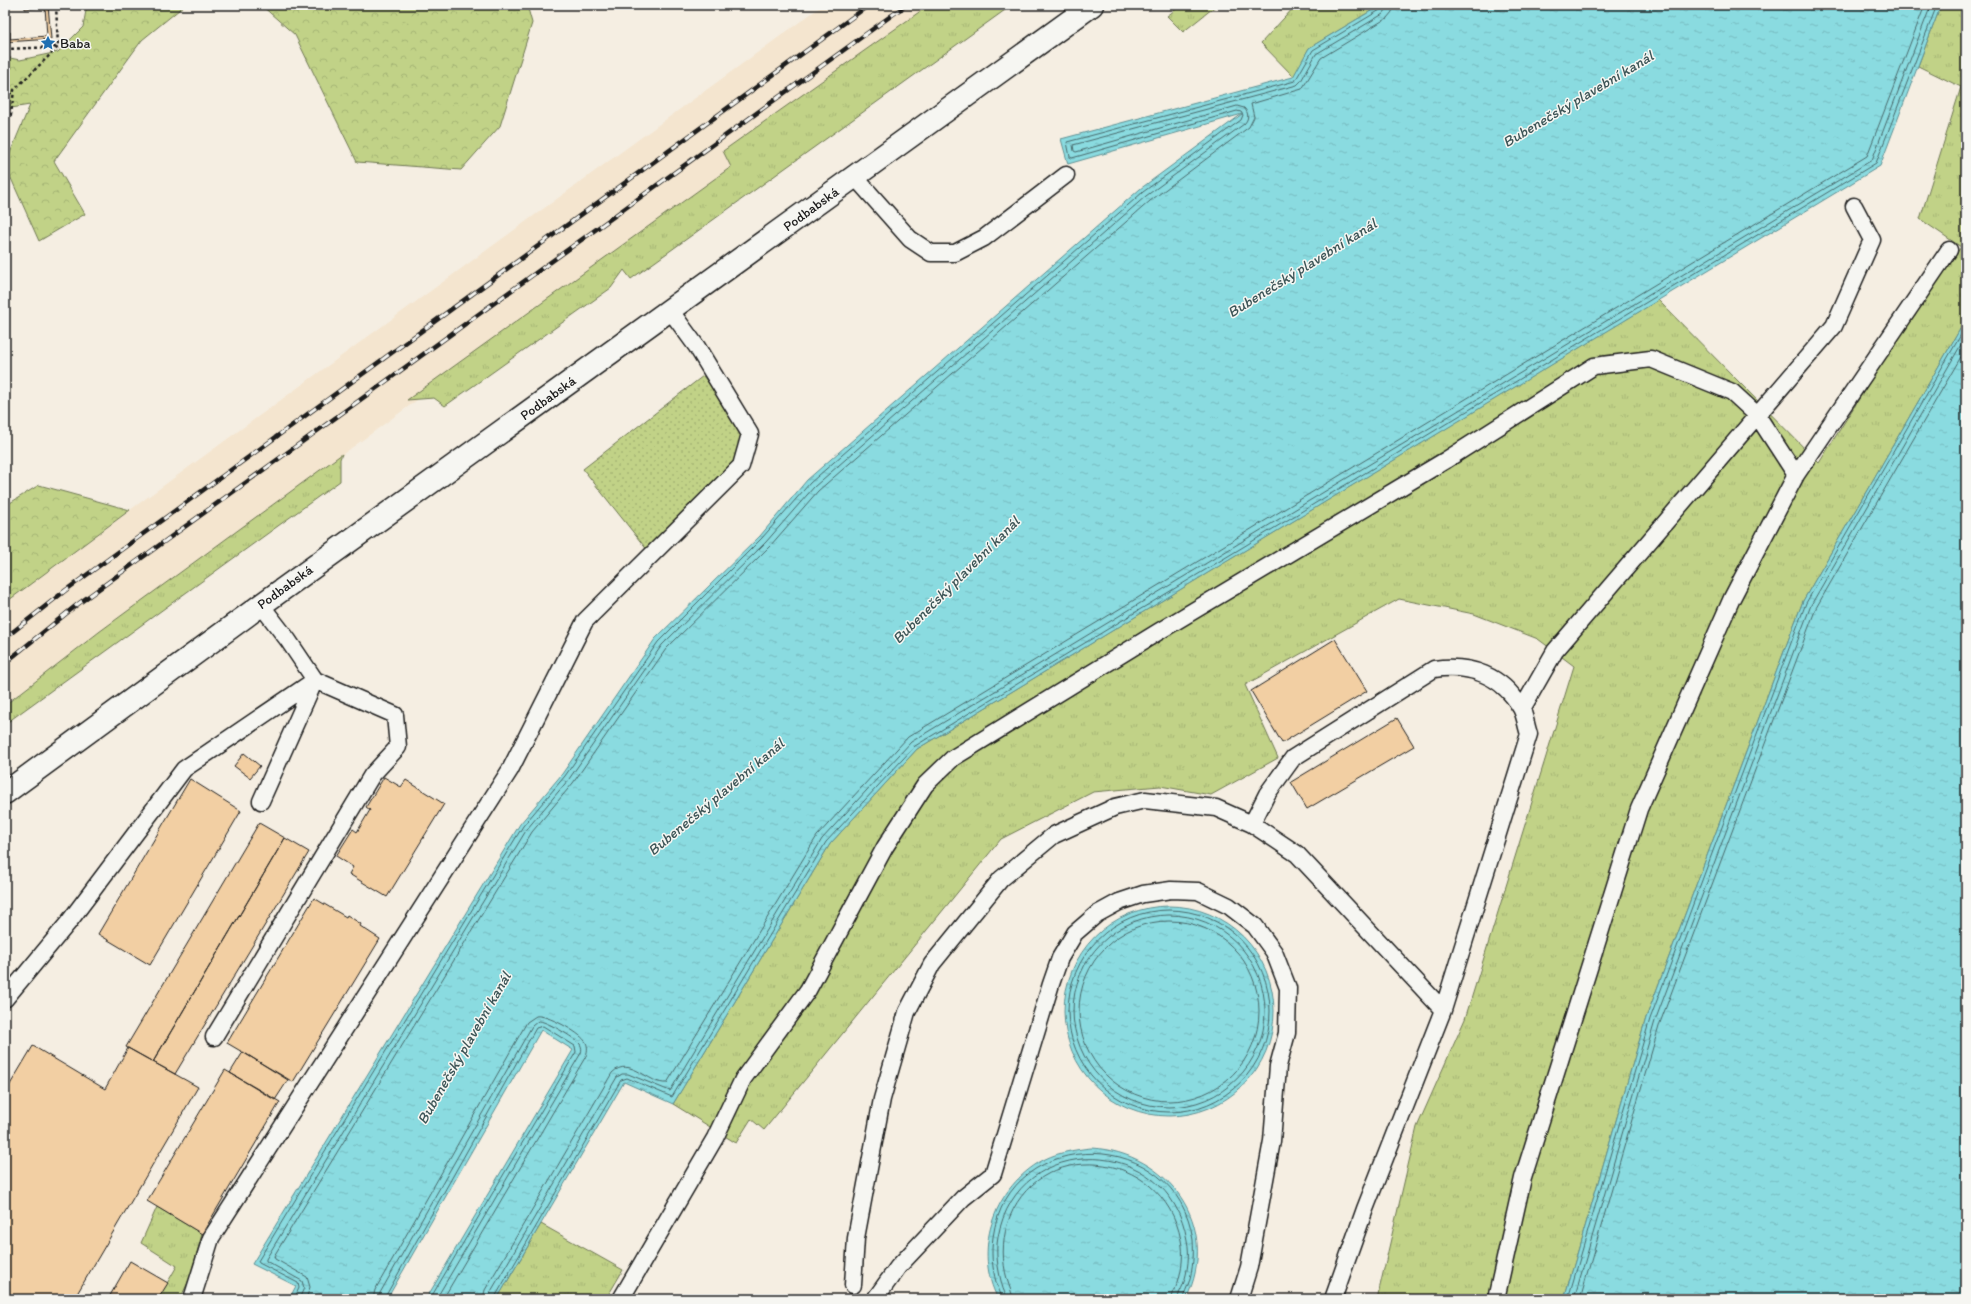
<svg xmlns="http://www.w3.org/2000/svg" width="1971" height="1304" font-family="Itim,sans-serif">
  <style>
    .built { fill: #f4e5cf }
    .grass { fill: url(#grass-tufts); stroke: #6e7752 }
    .forest { fill: url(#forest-crowns); stroke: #6e7752 }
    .park { fill: url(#park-dots); stroke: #6e7752 }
    .water { fill: url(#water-ripples); stroke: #5e8f92 }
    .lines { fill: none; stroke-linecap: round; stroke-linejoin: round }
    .shore { stroke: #48686a; stroke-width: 1 }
    .building { fill: #f2cfa3; stroke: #1c1c1c }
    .lane-casing { stroke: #1c1c1c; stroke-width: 19 }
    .secondary-casing { stroke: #1c1c1c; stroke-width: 25 }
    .path { stroke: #1c1c1c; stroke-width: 2.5; stroke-dasharray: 3 3; stroke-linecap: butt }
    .lane { stroke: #f6f6f2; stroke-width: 16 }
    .secondary { stroke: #f6f6f2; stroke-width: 22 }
    .rail-casing { stroke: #1c1c1c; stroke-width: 4.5 }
    .rail { stroke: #f6f6f2; stroke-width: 3; stroke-dasharray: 9; stroke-linecap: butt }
    .labels { text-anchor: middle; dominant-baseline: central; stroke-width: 3; stroke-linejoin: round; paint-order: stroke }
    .poi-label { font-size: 14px; fill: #1c1c1c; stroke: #f6f6f2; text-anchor: start }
    .street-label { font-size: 14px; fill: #1c1c1c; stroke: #f6f6f2 }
    .water-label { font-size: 15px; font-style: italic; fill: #3d5557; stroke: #f6f6f2 }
  </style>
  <defs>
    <pattern id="grass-tufts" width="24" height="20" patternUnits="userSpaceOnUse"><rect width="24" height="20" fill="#c1d287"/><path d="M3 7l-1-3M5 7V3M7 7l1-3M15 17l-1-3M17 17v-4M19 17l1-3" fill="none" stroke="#a5b474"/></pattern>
    <pattern id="forest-crowns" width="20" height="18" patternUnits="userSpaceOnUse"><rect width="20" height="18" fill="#c1d287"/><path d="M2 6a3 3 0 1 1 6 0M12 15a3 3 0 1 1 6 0" fill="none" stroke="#a5b474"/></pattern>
    <pattern id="park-dots" width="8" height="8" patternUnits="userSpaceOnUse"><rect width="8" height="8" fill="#c1d287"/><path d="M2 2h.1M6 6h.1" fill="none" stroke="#a5b474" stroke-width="1.8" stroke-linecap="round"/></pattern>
    <pattern id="water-ripples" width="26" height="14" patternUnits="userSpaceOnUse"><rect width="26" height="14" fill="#8adbe0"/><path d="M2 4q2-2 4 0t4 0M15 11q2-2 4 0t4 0" fill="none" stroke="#76bbc0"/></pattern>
  </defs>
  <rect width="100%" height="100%" fill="#f5eee2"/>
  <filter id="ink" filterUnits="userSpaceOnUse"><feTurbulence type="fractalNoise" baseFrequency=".025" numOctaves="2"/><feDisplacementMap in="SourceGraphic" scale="8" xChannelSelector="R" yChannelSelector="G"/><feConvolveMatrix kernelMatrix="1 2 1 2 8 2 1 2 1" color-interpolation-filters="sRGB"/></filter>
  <g filter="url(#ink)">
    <path class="built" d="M 823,5 L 959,5 L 99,632 L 5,705 L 5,603 L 130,510 Z"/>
    <path class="grass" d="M 929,5 L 1012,5 L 631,279 L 624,270 L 611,288 L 445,406 L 434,398 L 407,400 L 731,167 L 723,151 Z
      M 1182,5 L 1217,5 L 1183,32 L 1167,16 Z
      M 1296,5 L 1381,5 L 1309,48 L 1294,77 L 1261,43 Z
      M 1941,5 L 1966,5 L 1966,319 L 1803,601 L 1646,1018 L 1564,1299 L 1377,1299 L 1417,1127 L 1465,1019 L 1574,666 L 1538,639 L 1474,614 L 1399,599 L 1245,685 L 1278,758 L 1211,795 L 1160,786 L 1093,792 L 1001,839 L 764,1130 L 751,1119 L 736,1143 L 673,1104 L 830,844 L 917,749 L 1658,300 L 1819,463 L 1887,354 L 1961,247 L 1920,219 L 1961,87 L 1918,66 Z
      M 342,454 L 340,459 L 340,481 L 5,724 L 5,705 L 99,632 Z
      M 157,1207 L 202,1234 L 190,1278 L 180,1299 L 158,1299 L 177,1266 L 141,1243 Z
      M 541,1224 L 623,1270 L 606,1299 L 497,1299 Z"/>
    <path class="forest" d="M 87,5 L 185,5 L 142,40 L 54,161 L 85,214 L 39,241 L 5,165 L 30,105 L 5,109 L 5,57 L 20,60 L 58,52 L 83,27 Z
      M 261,5 L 527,5 L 532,23 L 500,126 L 461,170 L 357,162 L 295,35 Z
      M 39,485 L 130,510 L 5,603 L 5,506 Z"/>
    <path class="park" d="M 703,376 L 750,434 L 753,452 L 648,551 L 583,469 Z"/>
    <path class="water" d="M 1381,5 L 1941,5 L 1880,166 L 917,749 L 830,844 L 673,1104 L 624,1082 L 497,1299 L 426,1299 L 573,1050 L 541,1030 L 387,1299 L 289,1299 L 296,1286 L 252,1264 L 520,824 L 562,774 L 655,639 L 760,536 L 807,480 L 1140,189 L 1242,114 L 1068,164 L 1061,139 L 1293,77 L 1309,48 Z
      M 1966,319 L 1966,1299 L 1564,1299 L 1646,1018 L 1803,601 Z
      M1064 1011a105 105 0 1 1 210 0a105 105 0 1 1-210 0Z
      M 1091,1148 C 1168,1152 1222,1225 1186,1299 L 998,1299 C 973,1251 993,1191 1038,1163 C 1054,1153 1072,1150 1091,1148 Z"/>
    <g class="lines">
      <path class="shore" d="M1068 1011a101 101 0 1 1 202 0a101 101 0 1 1-202 0Z
        M1073 1011a96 96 0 1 1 192 0a96 96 0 1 1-192 0Z
        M1079 1011a90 90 0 1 1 180 0a90 90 0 1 1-180 0Z
        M 294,1299 L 299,1288 L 298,1283 L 259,1263 L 258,1261 L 523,826 L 565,776 L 658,642 L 762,538 L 810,483 L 1143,192 L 1241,120 L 1243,115 L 1241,112 L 1237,111 L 1072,158 L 1070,157 L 1067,142 L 1295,81 L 1313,50 L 1380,10 L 1382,5
        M 299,1299 L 304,1288 L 302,1281 L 266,1261 L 266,1259 L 527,829 L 569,779 L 662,645 L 766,542 L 814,487 L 1146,196 L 1244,124 C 1249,119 1249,113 1244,108 L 1237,106 L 1076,152 L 1074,151 L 1073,145 L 1297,85 L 1301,81 L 1316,54 L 1383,14 L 1386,10 L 1387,5
        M 306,1299 L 310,1287 L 307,1277 L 275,1259 L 274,1256 L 532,832 L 573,783 L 666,649 L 770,546 L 818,491 L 1150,201 L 1249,127 L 1254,117 L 1251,104 L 1302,89 L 1321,58 L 1387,18 L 1392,12 L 1393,5
        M 373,1299 L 375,1290 L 527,1022 L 536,1016 C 546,1014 579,1032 585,1041 C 588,1045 588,1050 586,1056 L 443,1299
        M 379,1299 L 380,1293 L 532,1026 L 538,1021 C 545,1020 575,1038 580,1044 C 582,1047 582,1050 581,1053 L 436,1299
        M 384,1299 L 536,1028 L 543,1026 L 575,1046 L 576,1052 L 430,1299
        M 483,1299 L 485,1290 L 612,1073 C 630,1055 649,1085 667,1083 L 817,836 L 908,737 L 1867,156 L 1925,5
        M 489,1299 L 490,1293 L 617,1077 L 622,1074 L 628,1074 L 670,1091 L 822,839 L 911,742 L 1872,160 L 1931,5
        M 494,1299 L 621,1080 L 627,1078 L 672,1097 L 826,842 L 915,746 L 1876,163 L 1937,5
        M 1002,1299 C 1001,1293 998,1288 996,1282 C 992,1267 991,1252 993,1237 C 1009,1123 1178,1127 1193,1240 C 1194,1254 1193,1269 1189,1282 C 1187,1288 1184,1293 1183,1299
        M 1007,1299 C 1006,1294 1003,1290 1002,1285 C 998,1269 995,1253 998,1237 C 1017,1130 1170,1134 1187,1240 C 1190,1254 1188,1271 1183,1285 C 1181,1290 1178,1294 1178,1299
        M 1013,1299 C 1012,1292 1009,1286 1007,1279 C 1002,1261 1002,1243 1007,1225 C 1034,1136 1163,1147 1181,1240 C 1184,1253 1182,1269 1178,1282 C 1176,1288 1172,1293 1172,1299
        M 1568,1299 L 1650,1019 L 1806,603 L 1966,326
        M 1574,1299 L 1655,1021 L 1811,605 L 1966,336
        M 1580,1299 L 1660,1023 L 1816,608 L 1966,348"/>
    </g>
    <path class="building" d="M 25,5 L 48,5 L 51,39 L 6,42 L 5,33 L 10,32 L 10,39 L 47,36 L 45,7 L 25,9 Z
      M 1335,639 L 1367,691 L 1282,743 L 1251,691 Z
      M 1397,718 L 1414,746 L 1307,809 L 1291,782 Z
      M 244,753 L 260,766 L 250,778 L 234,766 Z
      M 384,777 L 401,787 L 406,780 L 444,804 L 387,897 L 349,874 L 353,867 L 336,856 L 353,829 L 357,832 L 370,810 L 366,807 Z
      M 190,779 L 241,811 L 150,965 L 98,934 Z
      M 259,823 L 285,838 L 153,1062 L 126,1047 Z
      M 285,838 L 309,852 L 175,1074 L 153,1062 Z
      M 314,898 L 346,917 L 347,915 L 361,924 L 360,926 L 380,939 L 293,1082 L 227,1043 Z
      M 33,1046 L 105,1089 L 128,1048 L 198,1087 L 74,1299 L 5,1299 L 5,1093 Z
      M 243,1052 L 288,1080 L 275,1100 L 230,1073 Z
      M 225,1070 L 280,1102 L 202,1234 L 147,1201 Z
      M 130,1261 L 168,1283 L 158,1299 L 108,1299 Z"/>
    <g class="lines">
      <g class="lane-casing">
        <path id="lane" d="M 855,177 L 910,239 L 931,253 L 955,253 L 984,238 L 1066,175
          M 1522,709 L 1555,651 L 1834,326 L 1872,240 L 1854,206
          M 1252,824 L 1267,794 L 1293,758 L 1434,669 C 1470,664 1502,675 1521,708 C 1525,715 1526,726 1529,734 L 1443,1010 L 1365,1209 L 1333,1299
          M 5,999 L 68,923 L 184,769 L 315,680 L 261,801
          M 214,1037 L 372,775 L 398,747 L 395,715 L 315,680 L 288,640 L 261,605
          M 853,1285 L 856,1238 L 882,1099 L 907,1012 L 932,964 L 1001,879 L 1054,835 L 1115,807 L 1145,800 L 1216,808 L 1252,824 L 1297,854 L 1443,1010
          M 192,1299 L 211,1238 L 510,770 L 585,621 L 741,466 L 750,434 L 697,347 L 670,310
          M 621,1299 L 715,1138 L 743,1079 L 808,990 L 885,847 L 925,785 L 953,758 L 1158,632 L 1446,460 L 1594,366 L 1651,359 L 1732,392 L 1757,415 L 1796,475
          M 875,1299 L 898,1267 L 963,1198 L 993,1174 L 1051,984 L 1060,958 L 1075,933 L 1097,914 L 1119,902 L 1143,894 L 1171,890 L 1198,891 L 1229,906 L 1255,926 L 1274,952 L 1288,988 L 1287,1033 L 1278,1066 L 1272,1141 L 1249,1267 L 1239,1299
          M 1496,1299 L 1523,1178 L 1639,809 L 1732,598 L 1796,475 L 1949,250"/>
      </g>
      <g class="secondary-casing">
        <path id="secondary" d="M 5,793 L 261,605 L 1092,5"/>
      </g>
      <path class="path" d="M 5,49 L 58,47
        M 5,98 L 14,90
        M 5,118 L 11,115 L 14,90 L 58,47 L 56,5"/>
      <use href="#lane" class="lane"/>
      <use href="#secondary" class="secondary"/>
      <g class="rail-casing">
        <path id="rail" d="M 5,638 L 66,590 L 869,5
          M 5,663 L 78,604 L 906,5"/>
      </g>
      <use href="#rail" class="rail"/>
    </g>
  </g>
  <defs>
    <g id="sight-bare" transform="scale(1.2)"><path d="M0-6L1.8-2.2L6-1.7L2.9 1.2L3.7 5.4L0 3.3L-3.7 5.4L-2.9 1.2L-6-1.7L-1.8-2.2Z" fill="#1f6fb2" stroke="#f6f6f2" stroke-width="2.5" paint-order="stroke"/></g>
  </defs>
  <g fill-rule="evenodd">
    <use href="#sight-bare" x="48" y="43"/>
  </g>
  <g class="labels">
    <g class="poi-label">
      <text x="60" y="43">Baba</text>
    </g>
    <g class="street-label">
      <text transform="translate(811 209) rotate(-36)">Podbabská</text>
      <text transform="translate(548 398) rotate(-36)">Podbabská</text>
      <text transform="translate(285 587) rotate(-36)">Podbabská</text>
    </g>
    <g class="water-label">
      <text transform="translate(1578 99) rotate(-31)">Bubenečský plavební kanál</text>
      <text transform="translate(1302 268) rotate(-32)">Bubenečský plavební kanál</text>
      <text transform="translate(956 580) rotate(-45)">Bubenečský plavební kanál</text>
      <text transform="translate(716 797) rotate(-40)">Bubenečský plavební kanál</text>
      <text transform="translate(464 1048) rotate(-60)">Bubenečský plavební kanál</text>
    </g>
  </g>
  <rect width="1971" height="1304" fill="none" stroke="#f6f6f2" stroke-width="20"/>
  <rect x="10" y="10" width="1951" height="1284" fill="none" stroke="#1c1c1c" stroke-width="1.5" filter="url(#ink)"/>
</svg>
